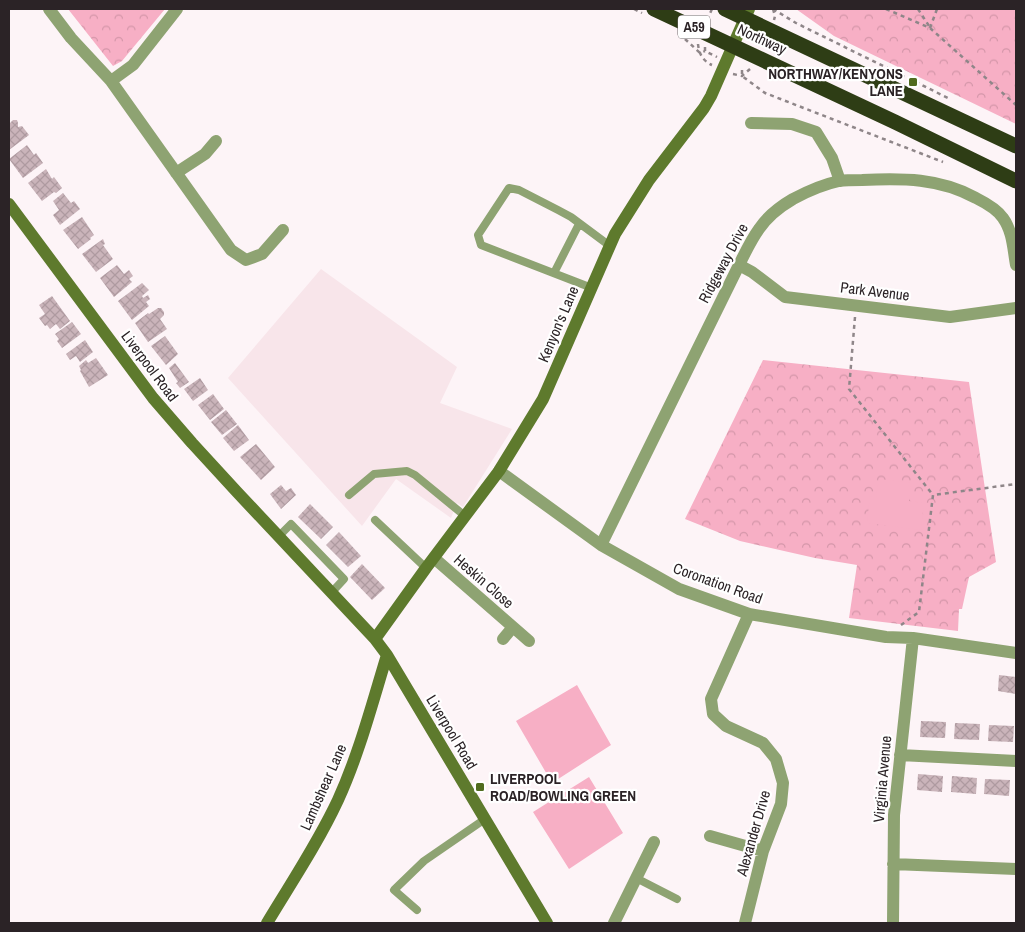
<svg xmlns="http://www.w3.org/2000/svg" width="1025" height="932" font-family="'Archivo Narrow',sans-serif">
  <style>
    .built { fill: #f8e5ea }
    .park { fill: url(#park-crowns) }
    .pitch { fill: #f7afc5 }
    .building { fill: url(#building-cross-hatch) }
    .lines { fill: none; stroke-linecap: round; stroke-linejoin: round }
    .path { stroke: #8f8689; stroke-width: 2.5; stroke-dasharray: 4 4; stroke-linecap: butt }
    .lane { stroke: #8ea372; stroke-width: 8 }
    .street { stroke: #8ea372; stroke-width: 12 }
    .secondary { stroke: #5e7a2d; stroke-width: 12 }
    .highway { stroke: #2e3d15; stroke-width: 15 }
    .poi-dot { fill: #516c1f; stroke: #fff; stroke-width: 2 }
    .labels { text-anchor: middle; dominant-baseline: central; stroke-width: 4.5; stroke-linejoin: round; paint-order: stroke }
    .shield { fill: #fff; stroke: #6b6567; stroke-width: 1 }
    .shield-label { font-size: 14px; font-weight: bold; fill: #2b2326 }
    .street-label { font-size: 15px; fill: #2b2326; stroke: #fff }
    .poi-label { font-size: 15px; font-weight: bold; fill: #2b2326; stroke: #fff; text-anchor: end }
  </style>
  <defs>
    <pattern id="park-crowns" width="20" height="18" patternUnits="userSpaceOnUse" patternTransform="scale(1.25)"><rect width="20" height="18" fill="#f7afc5"/><path d="M2 6a3 3 0 1 1 6 0M12 15a3 3 0 1 1 6 0" fill="none" stroke="#d496a9"/></pattern>
    <pattern id="building-cross-hatch" width="8" height="8" patternUnits="userSpaceOnUse" patternTransform="scale(1.25)"><rect width="8" height="8" fill="#cab4ba"/><path d="M0 0l8 8M0 8l8-8" fill="none" stroke="#ae9aa0"/></pattern>
  </defs>
  <rect width="100%" height="100%" fill="#fdf4f7"/>
  <path class="built" d="M 321,269 L 457,367 L 440,403 L 512,429 L 463,507 L 457,503 L 451,518 L 396,479 L 362,526 L 228,378 Z"/>
  <path class="park" d="M 68,9 L 165,9 L 122,61 L 113,66 Z
    M 796,9 L 1016,9 L 1016,124 L 834,36 Z
    M 763,360 L 969,382 L 996,562 L 969,577 L 962,609 L 959,609 L 958,631 L 849,618 L 857,565 L 815,558 L 740,541 L 685,519 Z"/>
  <path class="pitch" d="M 879,479 L 911,483 L 909,501 L 924,503 L 921,530 L 867,523 L 870,496 L 876,497 Z
    M 577,685 L 611,745 L 552,783 L 516,721 Z
    M 589,777 L 623,833 L 569,869 L 533,812 Z"/>
  <path class="building" d="M 13,120 L 17,120 L 18,123 L 18,127 L 22,126 L 29,135 L 9,150 L 9,124 Z
    M 27,145 L 34,155 L 36,153 L 43,163 L 23,178 L 9,159 Z
    M 46,169 L 52,179 L 54,177 L 62,188 L 56,193 L 54,192 L 42,201 L 28,183 Z
    M 63,193 L 71,203 L 74,201 L 80,209 L 60,225 L 53,215 L 59,210 L 53,201 Z
    M 82,217 L 94,235 L 90,238 L 91,239 L 78,249 L 63,230 Z
    M 103,239 L 105,244 L 103,245 L 113,259 L 96,272 L 82,254 Z
    M 117,265 L 124,274 L 129,270 L 133,276 L 129,279 L 132,282 L 114,297 L 100,278 Z
    M 142,283 L 149,290 L 142,296 L 143,298 L 148,295 L 150,299 L 146,302 L 149,306 L 132,320 L 118,301 Z
    M 52,296 L 70,321 L 60,329 L 56,324 L 50,329 L 47,325 L 45,326 L 39,318 L 45,314 L 39,305 Z
    M 158,308 L 161,308 L 164,312 L 164,315 L 160,319 L 167,329 L 148,342 L 135,323 L 148,313 L 149,314 Z
    M 72,322 L 81,334 L 62,348 L 57,341 L 59,339 L 55,334 Z
    M 165,336 L 178,354 L 166,365 L 151,346 Z
    M 85,340 L 93,352 L 80,362 L 76,356 L 70,360 L 66,354 Z
    M 96,358 L 108,375 L 89,387 L 80,371 L 81,370 L 79,366 L 86,360 L 88,363 Z
    M 175,363 L 189,382 L 180,388 L 176,383 L 178,382 L 169,368 Z
    M 200,378 L 208,390 L 193,401 L 184,389 Z
    M 213,394 L 224,409 L 210,420 L 198,405 Z
    M 226,410 L 237,424 L 222,435 L 211,422 Z
    M 238,425 L 249,440 L 234,451 L 223,438 Z
    M 256,444 L 275,467 L 261,480 L 240,457 Z
    M 281,485 L 286,491 L 291,488 L 296,495 L 281,509 L 270,494 Z
    M 310,504 L 333,527 L 321,539 L 298,517 Z
    M 339,532 L 361,556 L 348,567 L 326,545 Z
    M 362,564 L 385,588 L 372,600 L 350,577 Z
    M 999,675 L 1016,677 L 1016,694 L 998,691 Z
    M 921,721 L 946,722 L 945,738 L 920,737 Z
    M 955,723 L 980,724 L 979,740 L 954,739 Z
    M 989,725 L 1014,726 L 1013,742 L 988,741 Z
    M 918,774 L 943,776 L 942,792 L 917,790 Z
    M 952,776 L 977,778 L 976,794 L 951,792 Z
    M 985,779 L 1010,780 L 1009,796 L 984,794 Z"/>
  <g class="lines">
    <path class="path" d="M 634,9 L 642,13
      M 773,9 L 796,23 L 948,98
      M 773,9 L 775,16 L 774,20
      M 886,9 L 930,28 L 1016,105
      M 918,9 L 929,26
      M 707,20 L 712,9
      M 930,28 L 937,9
      M 685,39 L 700,53 L 705,51
      M 698,44 C 699,54 703,61 712,65
      M 705,47 L 705,51 L 717,57
      M 742,70 L 742,76 L 765,93 L 943,162
      M 733,74 L 742,76 L 750,69
      M 855,317 L 849,389 L 933,495
      M 901,625 L 919,612 L 933,495 L 1016,484"/>
    <path class="lane" d="M 554,273 L 579,224
      M 592,288 L 481,245 L 478,235 L 509,188 L 519,190 L 558,210 L 571,217 L 610,246
      M 349,495 L 374,474 L 407,471 L 415,475 L 465,516
      M 375,520 L 426,568
      M 278,537 L 291,524 L 344,579 L 332,592
      M 636,878 L 677,899
      M 417,910 L 394,890 L 424,861 L 485,819"/>
    <path class="street" d="M 49,9 L 71,38 L 111,81 L 231,250 L 246,260 L 262,254 L 283,230
      M 111,81 L 133,65 L 177,9
      M 751,123 L 792,124 L 816,132 L 832,158 L 840,181
      M 176,173 L 205,154 L 216,141
      M 739,265 L 752,272 L 785,297 L 950,317 L 1016,308
      M 499,471 L 601,545 L 679,589 L 749,614 L 886,637 L 913,638 L 1016,653
      M 601,545 L 739,265 C 745,253 751,240 759,229 C 767,217 781,206 793,199 C 806,192 825,184 839,181 C 846,180 855,180 862,180 C 902,178 940,178 976,198 C 986,203 997,209 1003,218 C 1013,232 1013,249 1016,265
      M 434,558 L 529,641
      M 503,639 L 513,627
      M 900,755 L 1016,761
      M 710,836 L 763,851
      M 893,864 L 1016,869
      M 614,923 L 654,842
      M 745,923 L 763,851 L 781,804 L 783,783 L 776,759 L 763,743 L 726,726 L 713,714 L 711,699 L 749,614
      M 893,923 L 894,815 L 913,638"/>
    <path class="secondary" d="M 9,204 L 153,398 L 192,443 L 237,492 L 375,639 L 387,655 L 547,923
      M 375,639 L 426,568 L 499,471 L 543,399 L 615,234 L 649,180 L 704,108 L 711,96 L 749,9
      M 267,923 C 291,883 318,843 338,800 C 359,754 372,704 387,655"/>
    <path class="highway" d="M 654,9 L 895,122 L 1016,181
      M 725,9 L 1016,146"/>
  </g>
  <g class="poi-dot">
    <rect x="908" y="77" width="10" height="10" rx="2.5"/>
    <rect x="475" y="782" width="10" height="10" rx="2.5"/>
  </g>
  <g class="labels">
    <rect class="shield" x="678" y="15.5" width="32" height="23" rx="4"/>
    <g class="shield-label">
      <text x="694" y="27">A59</text>
    </g>
    <g class="street-label">
      <text transform="translate(762 39) rotate(25)">Northway</text>
      <text transform="translate(723 263) rotate(-62)">Ridgeway Drive</text>
      <text transform="translate(875 291) rotate(7)">Park Avenue</text>
      <text transform="translate(558 324) rotate(-67)">Kenyon's Lane</text>
      <text transform="translate(150 366) rotate(53)">Liverpool Road</text>
      <text transform="translate(484 581) rotate(41)">Heskin Close</text>
      <text transform="translate(718 583) rotate(20)">Coronation Road</text>
      <text transform="translate(452 732) rotate(59)">Liverpool Road</text>
      <text transform="translate(882 779) rotate(-85)">Virginia Avenue</text>
      <text transform="translate(323 787) rotate(-66)">Lambshear Lane</text>
      <text transform="translate(753 833) rotate(-74)">Alexander Drive</text>
    </g>
    <g class="poi-label">
      <text x="903" y="73">NORTHWAY/KENYONS<tspan x="903" dy="17">LANE</tspan></text>
      <text x="490" y="778" text-anchor="start">LIVERPOOL<tspan x="490" dy="17">ROAD/BOWLING GREEN</tspan></text>
    </g>
  </g>
  <rect width="1025" height="932" fill="none" stroke="#2b2326" stroke-width="20"/>
</svg>
